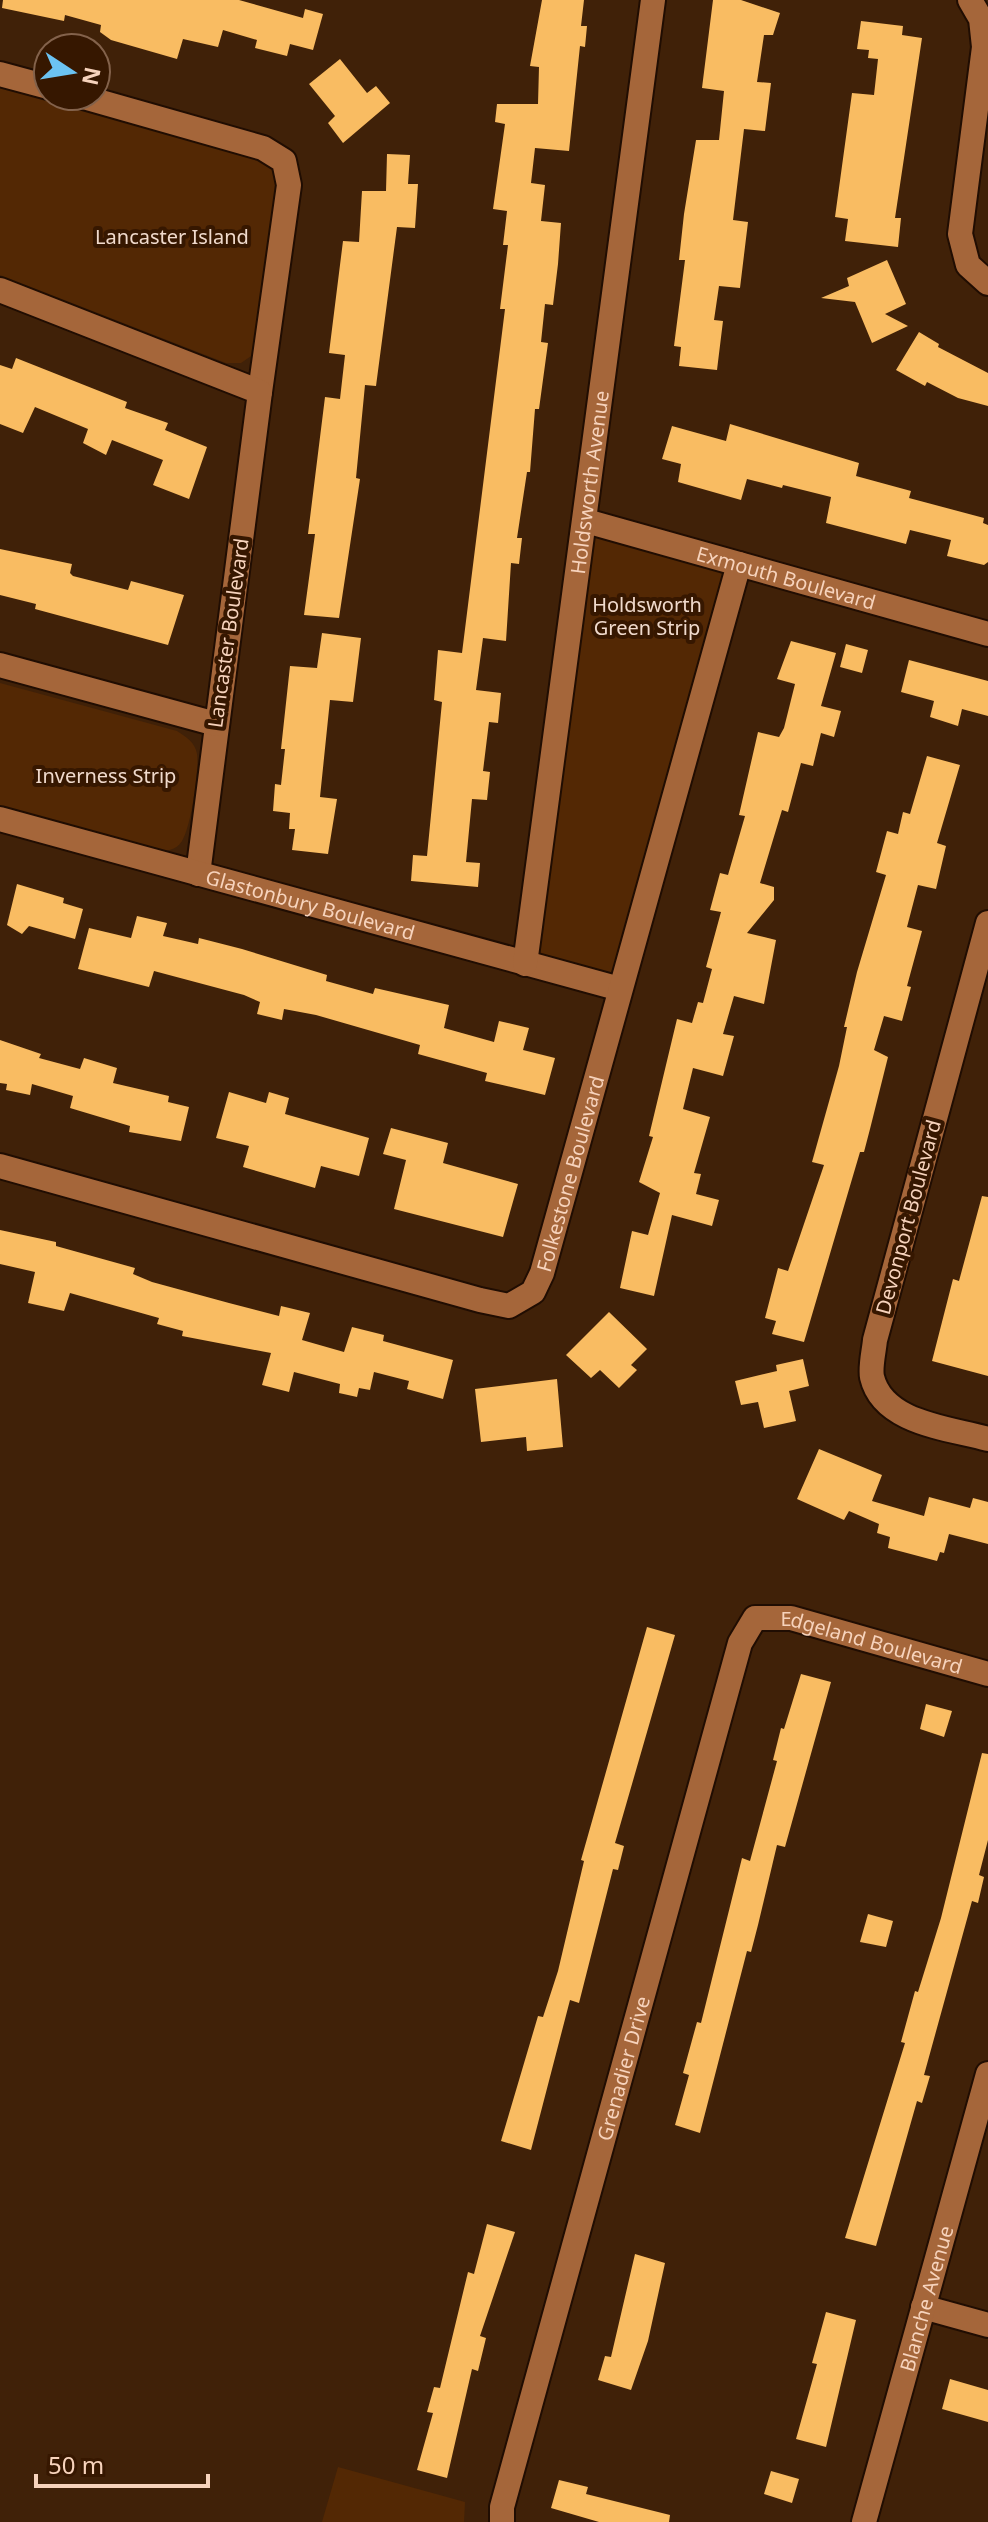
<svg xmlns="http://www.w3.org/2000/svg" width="988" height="2522" font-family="'Noto Sans',sans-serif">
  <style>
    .green { fill: #532804 }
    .building { fill: #f9bc62 }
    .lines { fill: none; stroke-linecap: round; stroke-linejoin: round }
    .minor-casing { stroke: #200d02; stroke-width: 28 }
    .minor { stroke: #a5663a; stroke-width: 24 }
    .labels { text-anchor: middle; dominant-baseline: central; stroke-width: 8; stroke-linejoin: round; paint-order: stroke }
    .park-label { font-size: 20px; fill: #f0dacc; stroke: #361700 }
    .street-label { font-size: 20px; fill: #f7d3bc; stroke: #361700 }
  </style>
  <rect width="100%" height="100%" fill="#402108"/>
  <path class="green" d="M 0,86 L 262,160 L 275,169 L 279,178 L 254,354 L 241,363 L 226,363 L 0,275 Z
    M 586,521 L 739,564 L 620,989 L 525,964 Z
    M 0,683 L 177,731 C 186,737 195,742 197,754 C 199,771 191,827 182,841 C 176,851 166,851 155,851 L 0,808 Z
    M 338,2467 L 465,2502 L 464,2522 L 322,2522 Z"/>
  <path class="building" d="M 3,0 L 239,0 L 303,18 L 305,9 L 323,14 L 313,50 L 290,44 L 287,56 L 255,48 L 257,40 L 223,30 L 218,47 L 183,39 L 177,59 L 111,40 L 100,32 L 101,25 L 65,15 L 64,21 L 2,8 Z
    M 542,0 L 584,0 L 581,26 L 587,26 L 585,47 L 580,46 L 569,151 L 535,148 L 531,183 L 545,185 L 541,221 L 561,223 L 558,264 L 553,305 L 545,304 L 541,342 L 548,343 L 539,409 L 535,409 L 530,472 L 527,472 L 517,538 L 522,538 L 519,564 L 511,563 L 506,641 L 483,638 L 476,690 L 501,693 L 498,723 L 489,722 L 483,771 L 490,772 L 487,800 L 472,799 L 466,862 L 480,863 L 478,887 L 411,881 L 413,855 L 427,856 L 442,702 L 434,700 L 438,650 L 462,653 L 505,309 L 500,309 L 508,245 L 503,245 L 507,211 L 493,209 L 505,124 L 495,122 L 497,104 L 538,104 L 539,67 L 530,66 Z
    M 713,0 L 741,0 L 780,13 L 773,35 L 764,35 L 757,82 L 771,83 L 765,131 L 744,129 L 733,220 L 748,222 L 740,288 L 719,286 L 714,320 L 723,321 L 717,370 L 679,366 L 681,347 L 674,346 L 685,260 L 679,260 L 684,214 L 696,140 L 719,140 L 724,91 L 702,88 Z
    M 861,21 L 903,26 L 902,35 L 922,38 L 895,218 L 901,218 L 898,247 L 845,241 L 848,219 L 835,217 L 852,93 L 874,95 L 878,59 L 868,58 L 869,50 L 857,49 Z
    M 340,59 L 367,93 L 376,86 L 390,103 L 343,143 L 328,123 L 335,116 L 309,84 Z
    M 387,154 L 410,155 L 408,184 L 418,184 L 415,228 L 397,227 L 376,386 L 365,385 L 356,478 L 360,479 L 339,618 L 304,615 L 315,534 L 308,534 L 325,397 L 340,399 L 345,355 L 329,353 L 343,241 L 359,242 L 362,191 L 386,191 Z
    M 887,260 L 906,304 L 885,314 L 908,326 L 872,343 L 855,302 L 821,298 L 849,286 L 847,278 Z
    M 919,332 L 939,344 L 938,347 L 988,373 L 988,406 L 958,398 L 927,382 L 925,386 L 896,370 Z
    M 16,358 L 127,402 L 125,408 L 168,423 L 165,430 L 207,447 L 189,499 L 153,485 L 163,460 L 112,440 L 106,455 L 83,443 L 88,429 L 35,407 L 23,433 L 0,424 L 0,365 L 12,369 Z
    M 730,424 L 859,463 L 856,476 L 911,491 L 909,498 L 984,518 L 983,523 L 988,525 L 988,562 L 984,565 L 947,556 L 951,540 L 910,530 L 906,544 L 826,523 L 831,497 L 783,485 L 782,488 L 747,479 L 741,500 L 678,482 L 681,464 L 662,459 L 672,426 L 726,441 Z
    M 0,549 L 72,564 L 70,573 L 73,576 L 128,590 L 131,581 L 184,595 L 168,645 L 35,609 L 36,604 L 0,595 Z
    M 322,633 L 361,638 L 353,702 L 330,700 L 320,797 L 337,799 L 328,854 L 292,850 L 295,829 L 289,829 L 290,813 L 273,811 L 275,784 L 281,785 L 285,749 L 281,749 L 290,666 L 317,668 Z
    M 791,641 L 836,653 L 821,706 L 841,711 L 834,737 L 821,733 L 813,766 L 801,763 L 788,812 L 782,810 L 760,883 L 774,887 L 774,900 L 747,933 L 776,940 L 764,1004 L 734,996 L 723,1034 L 734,1036 L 723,1076 L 693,1068 L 683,1109 L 710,1117 L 694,1173 L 701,1174 L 696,1194 L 719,1200 L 712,1226 L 672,1215 L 654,1296 L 620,1288 L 632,1231 L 648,1235 L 660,1193 L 639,1182 L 653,1137 L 649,1136 L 677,1019 L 692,1023 L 698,1002 L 703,1003 L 712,969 L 706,967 L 721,912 L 710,910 L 720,873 L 728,875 L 745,816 L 739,815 L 758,732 L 779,737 L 784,728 L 795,684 L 777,679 Z
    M 846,644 L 868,650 L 862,673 L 840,667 Z
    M 909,660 L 988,681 L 988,716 L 962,709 L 958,726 L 930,717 L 934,701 L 901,692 Z
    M 927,756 L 960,765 L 937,843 L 946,846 L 936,889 L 918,885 L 907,927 L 922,931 L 907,986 L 911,987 L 902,1021 L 884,1016 L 874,1050 L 888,1057 L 870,1129 L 864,1152 L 860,1152 L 804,1342 L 772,1334 L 776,1321 L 765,1318 L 778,1268 L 788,1271 L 824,1165 L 812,1162 L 839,1066 L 847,1027 L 844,1027 L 857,972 L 886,875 L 876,872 L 887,831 L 898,834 L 903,812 L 910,814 Z
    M 17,884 L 64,898 L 63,903 L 83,909 L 75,939 L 29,926 L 22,934 L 7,925 Z
    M 137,916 L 167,923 L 163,936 L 198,944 L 199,938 L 242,949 L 327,975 L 326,981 L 373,994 L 375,988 L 449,1005 L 444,1028 L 494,1042 L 499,1021 L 529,1028 L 523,1050 L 555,1058 L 545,1095 L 485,1081 L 487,1073 L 418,1054 L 420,1045 L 316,1015 L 284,1009 L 282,1020 L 257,1014 L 260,1002 L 244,995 L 154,971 L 149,987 L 78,969 L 89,928 L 131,938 Z
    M 0,1040 L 41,1054 L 39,1058 L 80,1069 L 84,1058 L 117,1068 L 113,1083 L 169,1096 L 168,1102 L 189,1107 L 181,1141 L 129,1132 L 130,1126 L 70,1108 L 73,1096 L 32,1084 L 30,1095 L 6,1090 L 7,1084 L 0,1083 Z
    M 229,1092 L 266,1103 L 269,1092 L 289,1098 L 285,1114 L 369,1138 L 359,1176 L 321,1166 L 315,1188 L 243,1167 L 249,1146 L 216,1138 Z
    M 391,1128 L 448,1143 L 443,1163 L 518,1184 L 503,1237 L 394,1209 L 406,1160 L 383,1154 Z
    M 982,1196 L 988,1197 L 988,1376 L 932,1361 L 953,1279 L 959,1281 Z
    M 0,1230 L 56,1242 L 56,1246 L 135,1268 L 133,1274 L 152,1282 L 229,1303 L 279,1316 L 281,1306 L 310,1313 L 302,1340 L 344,1352 L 352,1327 L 384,1335 L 383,1341 L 453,1360 L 443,1399 L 407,1389 L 409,1381 L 374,1372 L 370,1390 L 359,1388 L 357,1397 L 339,1393 L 340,1384 L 294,1372 L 289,1392 L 262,1385 L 271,1353 L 182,1336 L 183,1331 L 157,1324 L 159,1318 L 70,1293 L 64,1311 L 28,1303 L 35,1272 L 0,1264 Z
    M 609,1312 L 647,1349 L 631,1365 L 637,1370 L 619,1388 L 600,1370 L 591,1378 L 566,1355 Z
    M 803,1359 L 809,1386 L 789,1391 L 796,1421 L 764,1428 L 758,1402 L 741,1405 L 735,1381 L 777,1371 L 776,1365 Z
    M 557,1379 L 563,1447 L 527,1451 L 526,1437 L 481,1442 L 475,1389 Z
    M 819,1449 L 882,1475 L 872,1501 L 924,1516 L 929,1497 L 970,1508 L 973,1498 L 988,1502 L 988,1544 L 949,1534 L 944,1553 L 940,1552 L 937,1561 L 888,1548 L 890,1537 L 877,1533 L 879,1524 L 849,1511 L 844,1520 L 797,1499 Z
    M 647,1627 L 675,1635 L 615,1843 L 624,1846 L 618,1870 L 613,1869 L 579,2003 L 570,2000 L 531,2150 L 501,2141 L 538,2016 L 543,2017 L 558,1971 L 584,1861 L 581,1860 Z
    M 801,1674 L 831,1682 L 785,1847 L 777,1845 L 758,1925 L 751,1952 L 747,1951 L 700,2133 L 675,2125 L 689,2075 L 683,2073 L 697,2022 L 701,2023 L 742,1858 L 750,1861 L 777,1761 L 773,1760 L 781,1728 L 784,1729 Z
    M 926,1704 L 952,1711 L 944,1737 L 920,1729 Z
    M 982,1753 L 988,1754 L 988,1840 L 979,1875 L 984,1877 L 978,1903 L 972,1901 L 924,2075 L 930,2076 L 922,2103 L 917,2101 L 876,2246 L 845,2238 L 905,2043 L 901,2042 L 915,1991 L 918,1992 L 941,1918 Z
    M 868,1914 L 893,1921 L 886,1947 L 860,1942 Z
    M 487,2224 L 515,2232 L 480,2336 L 486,2338 L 478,2371 L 472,2369 L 447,2478 L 417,2470 L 433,2413 L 427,2412 L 434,2387 L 440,2388 L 468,2272 L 474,2274 Z
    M 635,2254 L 665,2263 L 648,2341 L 631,2390 L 598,2380 L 605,2356 L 611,2357 Z
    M 826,2312 L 856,2320 L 826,2447 L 796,2439 L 817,2364 L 812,2363 Z
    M 950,2379 L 988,2390 L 988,2422 L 942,2409 Z
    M 771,2471 L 799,2479 L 792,2503 L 764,2494 Z
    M 559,2480 L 588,2487 L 586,2494 L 670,2515 L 669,2522 L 599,2522 L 551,2508 Z"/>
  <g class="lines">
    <g class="minor-casing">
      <g id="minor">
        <path d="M 970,0 L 981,19 L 984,47 L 960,234 L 968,265 L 988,283"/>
        <path d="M 0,74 L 48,87"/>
        <path d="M 80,96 L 263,148 L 284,161 L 289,185 L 260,392"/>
        <path d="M 0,290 L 260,392 L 198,874"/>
        <path id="s1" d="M 586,521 L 988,634"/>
        <path d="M 0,665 L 216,724"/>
        <path id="s2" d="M 0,819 L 620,989"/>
        <path d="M 988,923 L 875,1340 C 874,1351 870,1367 872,1377 C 883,1424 950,1428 988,1439"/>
        <path id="s3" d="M 525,964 L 653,0"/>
        <path id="s4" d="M 0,1166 L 480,1300 L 509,1306 L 533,1292 L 542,1273 L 739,564"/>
        <path d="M 923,2307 L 988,2325"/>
        <path id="s5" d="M 502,2522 L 502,2507 L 740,1643 L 755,1618 L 791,1618 L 988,1674"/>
        <path id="s6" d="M 864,2522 L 988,2074"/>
      </g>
    </g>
    <use href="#minor" class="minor"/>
  </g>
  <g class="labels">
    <g class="park-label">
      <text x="172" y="236">Lancaster Island</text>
      <text x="647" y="604">Holdsworth<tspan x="647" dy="23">Green Strip</tspan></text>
      <text x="106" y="775">Inverness Strip</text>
    </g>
    <g class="street-label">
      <text stroke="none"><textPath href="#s3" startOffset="486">Holdsworth Avenue</textPath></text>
      <text stroke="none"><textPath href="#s1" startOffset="208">Exmouth Boulevard</textPath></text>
      <text transform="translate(228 633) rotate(-82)">Lancaster Boulevard</text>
      <text stroke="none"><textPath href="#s2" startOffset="322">Glastonbury Boulevard</textPath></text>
      <text stroke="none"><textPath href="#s4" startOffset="680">Folkestone Boulevard</textPath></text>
      <text transform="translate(908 1217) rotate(-75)">Devonport Boulevard</text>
      <text stroke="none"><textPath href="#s5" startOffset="1060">Edgeland Boulevard</textPath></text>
      <text stroke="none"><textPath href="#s5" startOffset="470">Grenadier Drive</textPath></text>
      <text stroke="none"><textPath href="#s6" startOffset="232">Blanche Avenue</textPath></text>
    </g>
  </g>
  <g transform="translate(72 72) rotate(102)"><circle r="38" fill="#361700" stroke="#83624b" stroke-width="2"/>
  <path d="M0-6L14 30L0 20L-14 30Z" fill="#6cc3f2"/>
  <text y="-12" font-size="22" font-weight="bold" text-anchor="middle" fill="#f7d3bc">N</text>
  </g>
  <path d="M36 2474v12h172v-12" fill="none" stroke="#f7d3bc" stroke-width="4"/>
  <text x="48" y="2474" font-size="24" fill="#f7d3bc" stroke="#361700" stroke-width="6" paint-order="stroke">50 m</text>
</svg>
